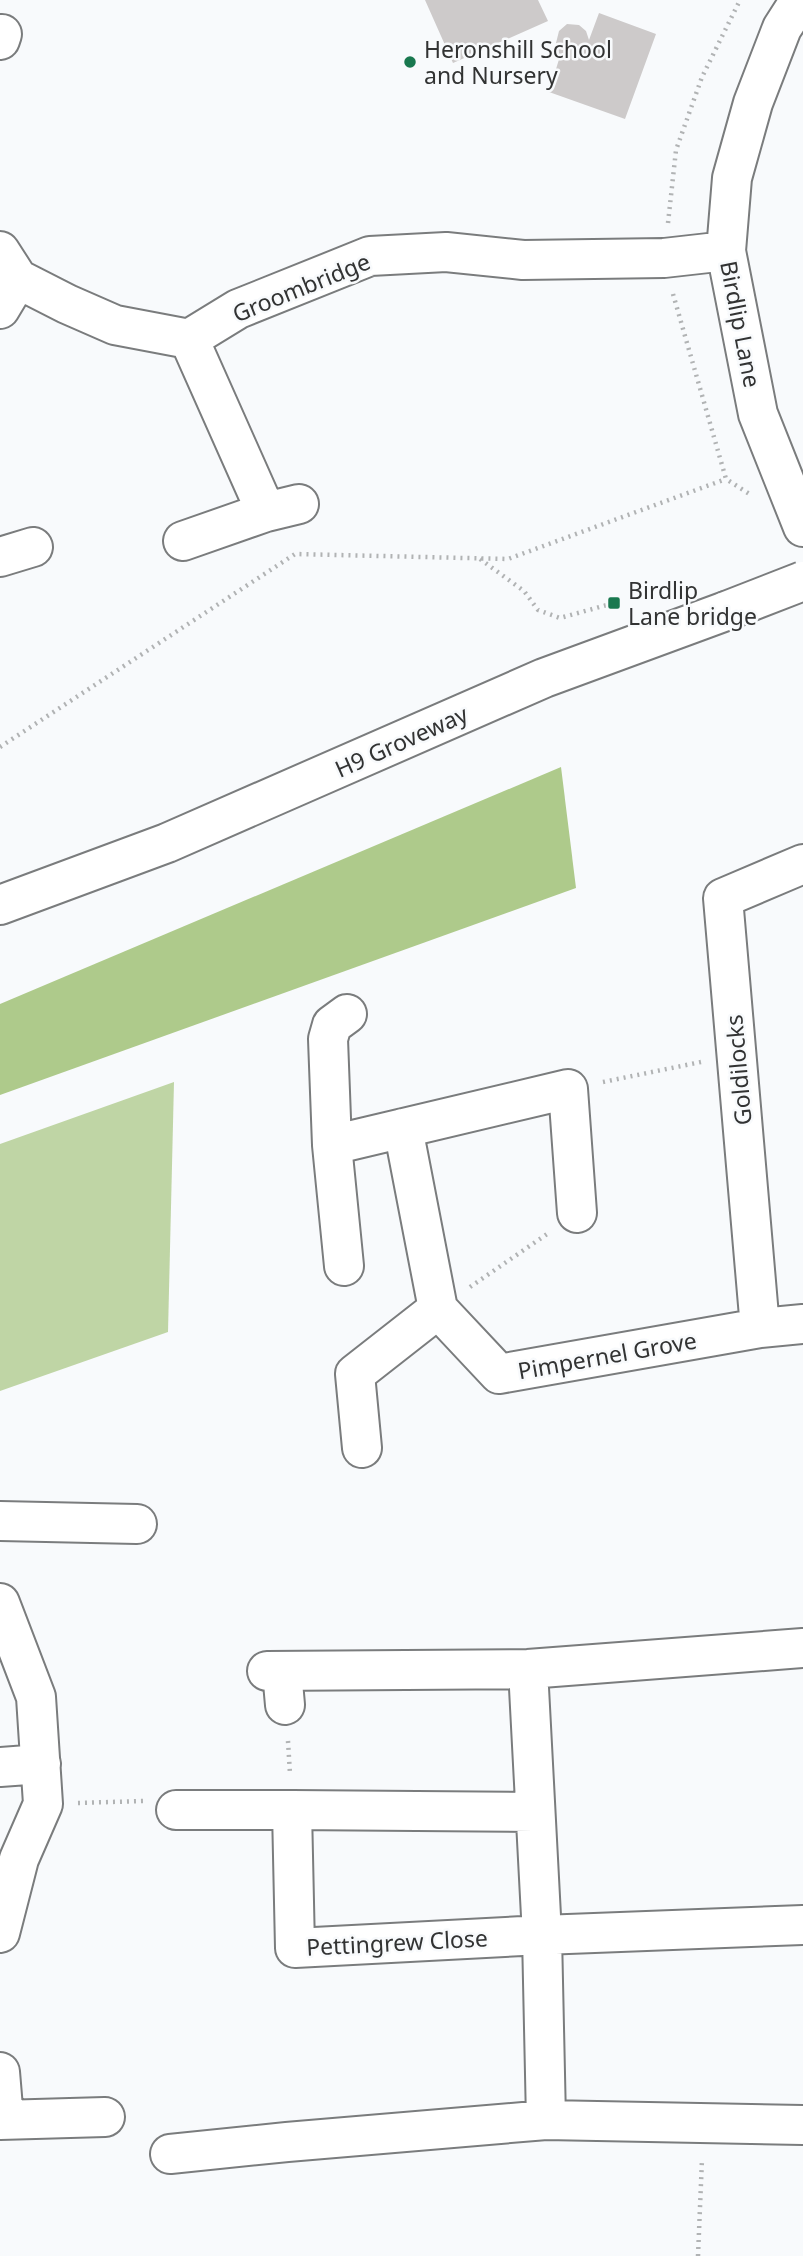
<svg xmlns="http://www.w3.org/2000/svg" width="803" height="2256" font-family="'Noto Sans',sans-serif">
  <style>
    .green { fill: #bfd5a5 }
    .forest { fill: #aeca8b }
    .building { fill: #cdcaca }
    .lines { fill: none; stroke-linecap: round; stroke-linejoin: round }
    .minor-casing { stroke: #7a7c7d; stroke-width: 42 }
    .path { stroke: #b1b3b4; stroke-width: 4.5; stroke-dasharray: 2 5; stroke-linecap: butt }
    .minor { stroke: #fff; stroke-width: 38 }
    .minor-bridge-casing { stroke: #7a7c7d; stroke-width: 42; stroke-linecap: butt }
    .minor-bridge { stroke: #fff; stroke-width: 38 }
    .poi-dot { fill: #19784f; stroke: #f8fafc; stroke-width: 2.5 }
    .labels { text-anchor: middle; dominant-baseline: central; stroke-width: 5; stroke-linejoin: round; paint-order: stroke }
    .poi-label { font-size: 23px; fill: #323333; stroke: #f8fafc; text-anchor: start }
    .street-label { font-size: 23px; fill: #323333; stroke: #f8fafc }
  </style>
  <rect width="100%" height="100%" fill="#f8fafc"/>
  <path class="green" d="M 174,1082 L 168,1332 L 0,1391 L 0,1144 Z"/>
  <path class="forest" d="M 561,767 L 576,888 L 0,1095 L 0,1004 Z"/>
  <path class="building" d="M 425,0 L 538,0 L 548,21 L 453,63 Z
    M 599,13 L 656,34 L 625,119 L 549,92 L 560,56 L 556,43 L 559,31 L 567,24 L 579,25 L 586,31 L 589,40 Z"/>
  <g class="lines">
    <g class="minor-casing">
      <path id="minor" d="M 800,0 L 782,28 L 753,103 L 732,178 L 726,251 L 758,414 L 803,527
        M 0,34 L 2,34 L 0,40
        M 0,251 L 18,279 L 67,304 L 115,325 L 189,339 L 238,309 L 370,256 L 446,252 L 523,260 L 664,258 L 726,251
        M 0,309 L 18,279
        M 266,512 L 299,504
        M 183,541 L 266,512 L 189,339
        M 0,557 L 33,547
        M 0,905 L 167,843 L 544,678 L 726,611
        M 403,1128 L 438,1309 L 499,1374 L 760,1328 L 803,1324
        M 332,1145 L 568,1089 L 577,1213
        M 344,1266 L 332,1145 L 328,1039 L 332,1025 L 347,1014
        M 760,1328 L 723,898 L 803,864
        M 362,1448 L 355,1374 L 438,1309
        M 0,1521 L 137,1524
        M 0,1603 L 36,1697 L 43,1804 L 19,1859 L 0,1933
        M 528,1669 L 542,1935 L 546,2120
        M 267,1671 L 528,1669 L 803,1648
        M 282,1671 L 285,1705
        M 0,1767 L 41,1764
        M 176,1810 L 292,1810
        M 534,1812 L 292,1810 L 295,1948 L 542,1935 L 803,1925
        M 0,2072 L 4,2120
        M 0,2120 L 105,2117
        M 170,2154 L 287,2142 L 546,2120 L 803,2125"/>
    </g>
    <path class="path" d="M 668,223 L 676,150 L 702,77 L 740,0
      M 673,294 L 726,479 L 751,495
      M 480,559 L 524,591 L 538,610 L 560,618 L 614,603
      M 0,747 L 295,554 L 508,559 L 726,479
      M 603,1082 L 701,1062
      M 470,1287 L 550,1232
      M 288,1741 L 290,1774
      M 78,1803 L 143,1801
      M 698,2256 L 702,2159"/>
    <use href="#minor" class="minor"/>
    <g class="minor-bridge-casing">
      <path id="minor-bridge" d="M 726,611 L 803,581"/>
    </g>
    <use href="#minor-bridge" class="minor-bridge"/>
  </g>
  <g class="poi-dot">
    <circle cx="410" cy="62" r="7"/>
    <rect x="607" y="596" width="14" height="14" rx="3.5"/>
  </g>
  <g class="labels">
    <g class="poi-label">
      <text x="424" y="49">Heronshill School<tspan x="424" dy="26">and Nursery</tspan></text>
      <text x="628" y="590">Birdlip<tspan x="628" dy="26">Lane bridge</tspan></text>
    </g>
    <g class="street-label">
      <text transform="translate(301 287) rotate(-22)">Groombridge</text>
      <text transform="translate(741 324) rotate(79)">Birdlip Lane</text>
      <text transform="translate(401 741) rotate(-24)">H9 Groveway</text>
      <text transform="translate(738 1070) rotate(-95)">Goldilocks</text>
      <text transform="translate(607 1355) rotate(-10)">Pimpernel Grove</text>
      <text transform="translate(397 1942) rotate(-3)">Pettingrew Close</text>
    </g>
  </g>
</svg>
